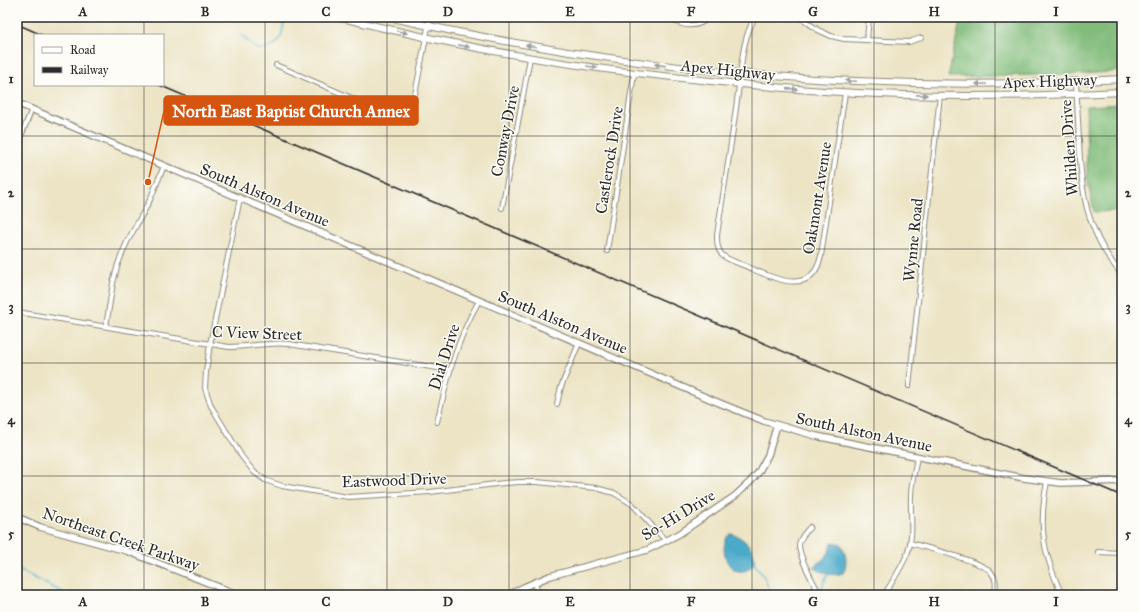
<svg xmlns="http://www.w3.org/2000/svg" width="1139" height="612" font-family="'IM FELL Great Primer',serif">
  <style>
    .forest { fill: #81bc7a; stroke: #567452 }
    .water { fill: #4baaca; stroke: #3b6a7a }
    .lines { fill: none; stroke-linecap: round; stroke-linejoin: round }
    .stream { stroke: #4baaca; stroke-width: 1.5 }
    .street-casing { stroke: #8c8878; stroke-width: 6 }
    .secondary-casing { stroke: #8c8878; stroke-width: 8 }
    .primary-casing { stroke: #8c8878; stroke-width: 8 }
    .street { stroke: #fff; stroke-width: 4 }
    .secondary { stroke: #fff; stroke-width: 5.5 }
    .primary { stroke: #fff; stroke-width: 6 }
    .rail { stroke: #2b2b2b; stroke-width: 1.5 }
    .oneway { fill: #a0a0a0 }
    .grid { fill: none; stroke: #2b2b2b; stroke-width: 1; stroke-opacity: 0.55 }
    .labels { text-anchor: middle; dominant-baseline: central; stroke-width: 3; stroke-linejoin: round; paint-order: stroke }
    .street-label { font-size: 16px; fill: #2b2b2b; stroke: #fdfcf7 }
    .leader { fill: none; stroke: #d5540f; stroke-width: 1.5 }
    .callout-dot { fill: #d5540f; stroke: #fdfcf7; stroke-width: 1.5 }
    .callout { fill: #d5540f; stroke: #d5540f; stroke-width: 1.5 }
    .callout-label { font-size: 17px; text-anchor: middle; font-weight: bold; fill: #fff }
    .neatline { fill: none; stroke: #2b2b2b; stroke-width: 1.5 }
    .grid-label { font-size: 13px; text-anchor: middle; font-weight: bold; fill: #2b2b2b }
  </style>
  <rect width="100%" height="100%" fill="#fdfcf7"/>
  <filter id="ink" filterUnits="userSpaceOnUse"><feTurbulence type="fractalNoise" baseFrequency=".025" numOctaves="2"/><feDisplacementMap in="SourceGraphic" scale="8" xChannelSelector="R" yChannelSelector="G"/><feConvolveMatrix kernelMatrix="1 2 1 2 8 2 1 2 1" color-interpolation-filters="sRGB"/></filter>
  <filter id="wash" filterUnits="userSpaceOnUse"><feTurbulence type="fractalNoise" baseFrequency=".012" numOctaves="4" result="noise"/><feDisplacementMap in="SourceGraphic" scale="16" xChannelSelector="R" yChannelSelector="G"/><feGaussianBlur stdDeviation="0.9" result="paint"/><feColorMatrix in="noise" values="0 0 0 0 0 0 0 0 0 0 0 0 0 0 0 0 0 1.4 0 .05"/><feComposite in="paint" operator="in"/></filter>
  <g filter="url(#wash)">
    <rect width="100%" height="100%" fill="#ece4c5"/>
    <path class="forest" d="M 961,17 L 1122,17 L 1122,71 L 1084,74 L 948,77 Z
      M 1122,104 L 1122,204 L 1117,211 L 1094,212 L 1087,178 L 1086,106 Z"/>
    <path class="water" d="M 730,534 C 745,535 766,561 747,570 C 727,578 717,545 730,534 Z
      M 832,542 L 841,544 C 846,551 848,565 843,573 C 833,577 824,573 815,568 L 815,565 C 825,559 830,554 832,542 Z"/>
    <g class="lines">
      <path class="stream" d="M 241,35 L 258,50 C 263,49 269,49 273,46 C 282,40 285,26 283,17
        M 753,562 L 763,575 L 772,595
        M 17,569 L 68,595
        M 820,592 L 828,573"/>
    </g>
  </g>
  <g filter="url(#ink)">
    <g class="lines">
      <g class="street-casing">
        <path id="street" d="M 670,17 C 681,28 699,28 709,17
          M 755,17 C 741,42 742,66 738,93 C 732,140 724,188 717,235 C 717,242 717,249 722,255 C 729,261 742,264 750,268 C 776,279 812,297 821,256 L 845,93
          M 800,17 L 818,30 L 831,36 L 844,39 L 909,42 L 921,38
          M 867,40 L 869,17
          M 276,65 L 400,119 L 407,120 L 411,115 L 430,17
          M 1076,82 C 1077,101 1078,121 1079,140 C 1081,193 1086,232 1122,275
          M 17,146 L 32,109
          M 240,198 L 210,344 L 206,372 L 205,388 L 211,406 L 242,457 L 254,472 L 265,480 L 282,486 L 348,497 L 430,492 L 504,483 L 520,482 L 537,482 L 596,488 L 614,493 L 632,504 L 666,541
          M 502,208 L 530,58
          M 607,251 L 634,74
          M 17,312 L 229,347 C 249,347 269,342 289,344 L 450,370
          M 106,326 L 113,283 L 118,264 L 127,242 L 149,202 L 164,166
          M 909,386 L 940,95
          M 557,404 L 561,387 L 579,343
          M 437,422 C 447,380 457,338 479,301
          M 1047,482 C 1038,527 1043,553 1062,595
          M 810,527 C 806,532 799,538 799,545 C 799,558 814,583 820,595
          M 910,543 C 924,547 984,562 991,572 C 997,579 996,586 995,595
          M 1098,552 L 1122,553
          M 535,582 L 538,595
          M 884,595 C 893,581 902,567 908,552 C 914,533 910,515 911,496 C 911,483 915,470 917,457"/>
      </g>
      <g class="secondary-casing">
        <path id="secondary" d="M 17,103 L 717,402 L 764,421 L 816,436 L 1024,478 L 1061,483 L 1122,481
          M 17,517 L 40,527 L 127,551 L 239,595
          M 509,595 L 524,587 L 550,576 L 647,550 L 679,534 L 735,496 L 750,482 L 758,473 L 768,455 L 777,425"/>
      </g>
      <g class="primary-casing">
        <path id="primary" d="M 338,17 C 451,45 566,67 682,78 C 729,83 776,88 824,91 C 923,98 1023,97 1122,92
          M 388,17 C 628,72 876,94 1122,79"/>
      </g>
      <use href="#street" class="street"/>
      <use href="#secondary" class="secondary"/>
      <use href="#primary" class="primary"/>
      <path class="rail" d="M 17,24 L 42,35
        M 159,85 L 1122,496"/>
    </g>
    <defs><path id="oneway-solid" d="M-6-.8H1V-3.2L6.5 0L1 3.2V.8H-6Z"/></defs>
    <g class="oneway">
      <use href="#oneway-solid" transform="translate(402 32) rotate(13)"/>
      <use href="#oneway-solid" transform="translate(464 46) rotate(11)"/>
      <use href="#oneway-solid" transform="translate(531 46) rotate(-170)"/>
      <use href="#oneway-solid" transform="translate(660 65) rotate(-172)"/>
      <use href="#oneway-solid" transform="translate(592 67) rotate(9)"/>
      <use href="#oneway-solid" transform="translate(851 81) rotate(-178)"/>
      <use href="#oneway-solid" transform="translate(981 84) rotate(-180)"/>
      <use href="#oneway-solid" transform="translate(792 89) rotate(4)"/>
      <use href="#oneway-solid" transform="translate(922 95) rotate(1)"/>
    </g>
  </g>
  <path class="grid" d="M 144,17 L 144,35M 265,17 L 265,595M 387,17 L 387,595M 509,17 L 509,595M 630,17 L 630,595M 752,17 L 752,595M 874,17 L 874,595M 995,17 L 995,595M 144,85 L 144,595M 17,136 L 1122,136M 17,249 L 1122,249M 17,363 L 1122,363M 17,476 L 1122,476"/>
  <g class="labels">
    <g class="street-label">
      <text transform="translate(728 70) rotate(6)">Apex Highway</text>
      <text transform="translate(1050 81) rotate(-2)">Apex Highway</text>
      <text transform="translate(505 131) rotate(-79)">Conway Drive</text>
      <text transform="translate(1069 148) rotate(-94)">Whilden Drive</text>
      <text transform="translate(609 160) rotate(-81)">Castlerock Drive</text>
      <text transform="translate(265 195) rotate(23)">South Alston Avenue</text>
      <text transform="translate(817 198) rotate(-81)">Oakmont Avenue</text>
      <text transform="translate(913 240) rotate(-84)">Wynne Road</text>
      <text transform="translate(563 322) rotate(23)">South Alston Avenue</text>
      <text transform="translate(257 333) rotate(2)">C View Street</text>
      <text transform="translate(444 357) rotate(-72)">Dial Drive</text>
      <text transform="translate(864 432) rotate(12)">South Alston Avenue</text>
      <text transform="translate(394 480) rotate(-2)">Eastwood Drive</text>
      <text transform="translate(678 515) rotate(-31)">So-Hi Drive</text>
      <text transform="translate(121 539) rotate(19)">Northeast Creek Parkway</text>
    </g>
  </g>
  <path class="leader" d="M148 182L164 111"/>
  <circle class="callout-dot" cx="148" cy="182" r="4"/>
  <rect class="callout" x="164" y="96" width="254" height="29" rx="4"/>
  <g class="callout-label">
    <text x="291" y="117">North East Baptist Church Annex</text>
  </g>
  <rect width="1139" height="612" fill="none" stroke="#fdfcf7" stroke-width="44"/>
  <rect x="34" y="34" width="130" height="52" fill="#fdfcf7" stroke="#a9a8a5"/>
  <rect x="42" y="47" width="20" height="6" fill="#ffffff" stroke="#a9a8a5"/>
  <text x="70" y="54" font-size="12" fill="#2b2b2b">Road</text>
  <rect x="42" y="67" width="20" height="6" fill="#2b2b2b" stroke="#a9a8a5"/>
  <text x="70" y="74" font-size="12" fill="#2b2b2b">Railway</text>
  <rect x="22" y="22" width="1095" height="568" class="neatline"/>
  <g class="grid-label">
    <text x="83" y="16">A</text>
    <text x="205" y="16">B</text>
    <text x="326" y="16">C</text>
    <text x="448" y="16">D</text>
    <text x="570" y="16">E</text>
    <text x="691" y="16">F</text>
    <text x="813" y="16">G</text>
    <text x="934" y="16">H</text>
    <text x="1056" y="16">I</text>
    <text x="11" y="83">1</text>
    <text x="1128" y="83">1</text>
    <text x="11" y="197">2</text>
    <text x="1128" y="197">2</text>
    <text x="11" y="311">3</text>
    <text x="1128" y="311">3</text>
    <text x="11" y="424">4</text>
    <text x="1128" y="424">4</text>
    <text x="11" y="538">5</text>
    <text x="1128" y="538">5</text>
    <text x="83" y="606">A</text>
    <text x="205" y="606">B</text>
    <text x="326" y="606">C</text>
    <text x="448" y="606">D</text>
    <text x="570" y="606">E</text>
    <text x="691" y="606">F</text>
    <text x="813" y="606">G</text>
    <text x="934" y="606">H</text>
    <text x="1056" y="606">I</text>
  </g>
</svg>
